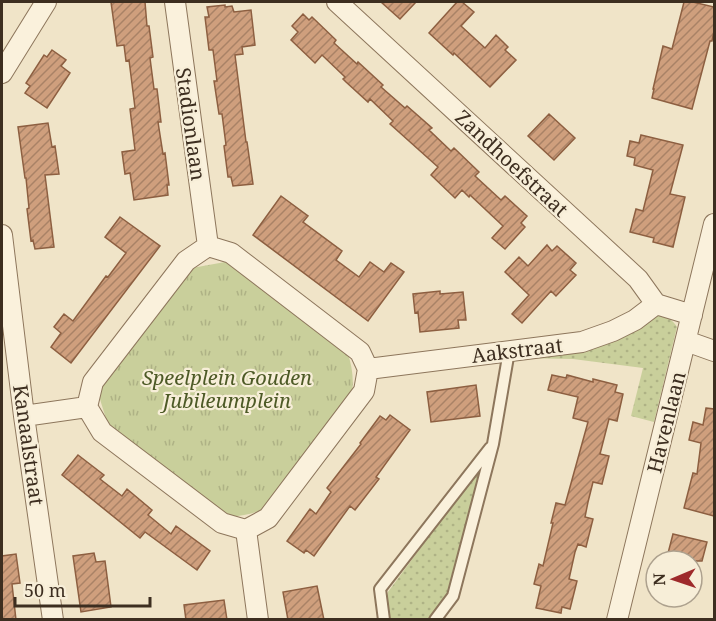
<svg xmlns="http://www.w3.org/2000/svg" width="716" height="621" font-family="'Noto Serif',serif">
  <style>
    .grass { fill: url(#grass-dots) }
    .park { fill: url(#park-tufts) }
    .building { fill: url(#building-hatch); stroke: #8d5f41; stroke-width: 1.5 }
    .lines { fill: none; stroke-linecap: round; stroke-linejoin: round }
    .lane-casing { stroke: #8d765c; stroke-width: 14 }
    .street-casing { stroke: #8d765c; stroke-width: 22 }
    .lane { stroke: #faf1dc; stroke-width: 10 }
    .street { stroke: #faf1dc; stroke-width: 20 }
    .labels { text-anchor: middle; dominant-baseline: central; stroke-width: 4.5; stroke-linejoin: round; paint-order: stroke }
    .street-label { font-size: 20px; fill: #3d2e20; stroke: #f7eed8 }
    .park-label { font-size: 20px; font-style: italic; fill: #4d5a26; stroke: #f7eed8 }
  </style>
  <defs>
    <pattern id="grass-dots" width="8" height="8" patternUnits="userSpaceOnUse" patternTransform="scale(1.5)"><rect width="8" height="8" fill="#c9cf9b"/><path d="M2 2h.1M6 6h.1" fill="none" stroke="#aeb285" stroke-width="1.8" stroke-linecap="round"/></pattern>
    <pattern id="park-tufts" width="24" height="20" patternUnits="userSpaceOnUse" patternTransform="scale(1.5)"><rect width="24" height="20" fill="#c9cf9b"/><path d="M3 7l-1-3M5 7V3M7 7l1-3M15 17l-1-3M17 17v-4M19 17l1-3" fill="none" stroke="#aeb285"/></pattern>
    <pattern id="building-hatch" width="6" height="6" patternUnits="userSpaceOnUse" patternTransform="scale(1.5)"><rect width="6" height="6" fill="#cf9f7d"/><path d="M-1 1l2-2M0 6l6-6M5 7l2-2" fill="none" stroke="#a98266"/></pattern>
  </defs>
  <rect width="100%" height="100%" fill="#f0e4c8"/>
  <path class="grass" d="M 657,315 C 666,315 673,320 677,327 L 654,422 L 631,416 L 643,368 L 573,359 L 520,358 Z
    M 475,474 L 479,474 L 479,478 L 451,589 L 429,619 L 389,619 L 386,599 L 388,592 Z"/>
  <path class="park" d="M 225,262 L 230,263 L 348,354 C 352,366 354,380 352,392 L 263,509 C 253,514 239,517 227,516 L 111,429 L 107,422 L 99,396 L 101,384 L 192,268 Z"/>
  <path class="building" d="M 111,2 L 145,2 L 147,26 L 149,26 L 153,57 L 150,58 L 154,89 L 157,89 L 161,122 L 158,122 L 163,154 L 165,153 L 169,185 L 167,185 L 168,195 L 134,200 L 130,173 L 125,174 L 122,152 L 135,150 L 130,109 L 135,108 L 129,60 L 126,61 L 124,45 L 117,46 Z
    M 381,2 L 416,2 L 400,19 Z
    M 457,2 L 462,2 L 474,12 L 461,26 L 485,48 L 496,35 L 508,47 L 505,50 L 516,60 L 490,87 L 454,53 L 453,55 L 429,33 Z
    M 684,2 L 693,2 L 714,7 L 714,31 L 712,41 L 710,41 L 692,109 L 652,98 L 654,89 L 653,89 L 663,46 L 672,49 Z
    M 225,5 L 225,7 L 232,6 L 234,12 L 251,10 L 255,45 L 242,47 L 243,54 L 235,55 L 246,142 L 247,142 L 253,184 L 233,186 L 231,177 L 228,177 L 224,146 L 226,145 L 222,114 L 219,114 L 214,81 L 217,81 L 213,50 L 209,50 L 205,17 L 209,17 L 207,7 Z
    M 303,14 L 309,20 L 312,17 L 336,40 L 334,43 L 357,64 L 358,62 L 383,85 L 381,87 L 405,108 L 407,106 L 432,128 L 429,130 L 451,151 L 454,148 L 479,172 L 475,176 L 501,200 L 505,196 L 527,216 L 521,223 L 525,227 L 505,249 L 492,238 L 503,226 L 470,195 L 469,197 L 462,190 L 455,198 L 431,175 L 438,167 L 390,124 L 393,121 L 370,99 L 368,102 L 346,82 L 343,79 L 345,77 L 322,55 L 315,63 L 291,40 L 298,32 L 292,26 Z
    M 52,50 L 66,60 L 61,66 L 70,73 L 47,108 L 25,93 L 30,86 L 26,83 L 44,55 L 47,57 Z
    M 549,114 L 575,138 L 554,160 L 528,136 Z
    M 48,123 L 52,147 L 55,146 L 59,174 L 45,175 L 54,247 L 35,249 L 33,240 L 31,241 L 27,209 L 29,208 L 26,178 L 25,178 L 18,127 Z
    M 641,135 L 683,145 L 670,194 L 685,197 L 673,247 L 653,242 L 654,238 L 630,232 L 636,209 L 643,211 L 653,170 L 634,165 L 635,158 L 627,156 L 630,141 L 639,143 Z
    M 281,196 L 308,216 L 303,222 L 342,251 L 336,260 L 359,277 L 370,262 L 384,272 L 391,263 L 404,272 L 368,321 L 253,235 Z
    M 120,217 L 160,246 L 71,363 L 51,347 L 61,333 L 54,327 L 64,314 L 73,321 L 106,276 L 108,277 L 126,253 L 105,237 Z
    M 547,245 L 552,251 L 557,246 L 576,263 L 570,270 L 576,275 L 556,296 L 551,291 L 522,323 L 512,314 L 529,295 L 505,272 L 519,257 L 528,266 Z
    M 440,291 L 440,294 L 463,292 L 466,320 L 458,320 L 459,328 L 420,332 L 418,312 L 415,313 L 413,294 Z
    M 552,375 L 566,378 L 567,375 L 593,382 L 593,379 L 617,385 L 615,392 L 623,394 L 617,421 L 609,419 L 600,454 L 609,456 L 602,484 L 593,482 L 588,502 L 585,517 L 593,519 L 586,547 L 578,544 L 575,552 L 569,579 L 577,581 L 570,609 L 562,607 L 561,613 L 536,608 L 541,586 L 534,584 L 539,564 L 543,566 L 553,523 L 551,523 L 556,503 L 565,505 L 588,422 L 573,418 L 578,397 L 548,390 Z
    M 476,385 L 480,416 L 431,422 L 427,392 Z
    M 706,408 L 714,409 L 714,516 L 684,508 L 693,473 L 697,474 L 701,443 L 689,440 L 693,422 L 703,425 Z
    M 390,415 L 410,430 L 376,477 L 379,479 L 355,510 L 350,506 L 314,556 L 306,550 L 304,553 L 287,541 L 310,509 L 316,514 L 331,492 L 327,488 L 361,444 L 360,443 L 380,416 L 386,420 Z
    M 78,455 L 104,475 L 100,479 L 122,496 L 127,489 L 152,510 L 148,515 L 171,534 L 176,526 L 210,551 L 197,570 L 145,532 L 140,538 L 62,475 Z
    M 673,534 L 707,542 L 702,561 L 666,561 Z
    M 94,553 L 96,562 L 105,561 L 111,607 L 81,612 L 73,556 Z
    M 16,554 L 20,583 L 12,584 L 16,620 L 2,620 L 2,556 Z
    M 317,586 L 324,620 L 288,620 L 283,592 Z
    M 224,600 L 227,620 L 186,620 L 184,605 Z"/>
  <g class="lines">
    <g class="lane-casing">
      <path id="lane" d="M 384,620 L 380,589 L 490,448
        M 435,620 L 453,596 L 493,444 L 509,351"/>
    </g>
    <g class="street-casing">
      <path id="street" d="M 175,2 L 208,246
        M 337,2 L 638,279 L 656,304 L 692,315
        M 2,73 L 46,2
        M 2,235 L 24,416 L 53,620
        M 208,246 L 231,253 L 360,352 L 368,369 L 364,391 L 268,518 L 246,530 L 222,523 L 102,432 L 87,407 L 93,382 L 186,261 Z
        M 686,341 L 714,351
        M 368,369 L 582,342 L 613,331 L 635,320 L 656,304
        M 24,416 L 87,407
        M 246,530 L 258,620
        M 617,620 L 714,224"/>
    </g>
    <use href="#lane" class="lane"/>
    <use href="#street" class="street"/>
  </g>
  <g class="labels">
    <g class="street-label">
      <text transform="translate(191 124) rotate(82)">Stadionlaan</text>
      <text transform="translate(512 163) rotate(43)">Zandhoefstraat</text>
      <text transform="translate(517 350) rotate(-7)">Aakstraat</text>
      <text transform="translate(666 422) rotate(-76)">Havenlaan</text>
      <text transform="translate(29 445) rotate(82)">Kanaalstraat</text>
    </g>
    <g class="park-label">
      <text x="227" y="377">Speelplein Gouden<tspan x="227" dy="23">Jubileumplein</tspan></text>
    </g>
  </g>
  <rect width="716" height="621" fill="none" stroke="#3d2e20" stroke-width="6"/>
  <g transform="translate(674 579) rotate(268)"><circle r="28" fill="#f7eed8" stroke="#ada18e" stroke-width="1.5"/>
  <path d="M0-4.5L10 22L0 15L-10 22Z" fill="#9e2a2b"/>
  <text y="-9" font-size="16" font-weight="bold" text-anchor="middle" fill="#3d2e20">N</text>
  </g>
  <path d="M15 597v9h135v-9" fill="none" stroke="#3d2e20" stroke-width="3"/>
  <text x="24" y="597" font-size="18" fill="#3d2e20" stroke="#f7eed8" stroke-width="4.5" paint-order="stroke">50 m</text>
</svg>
